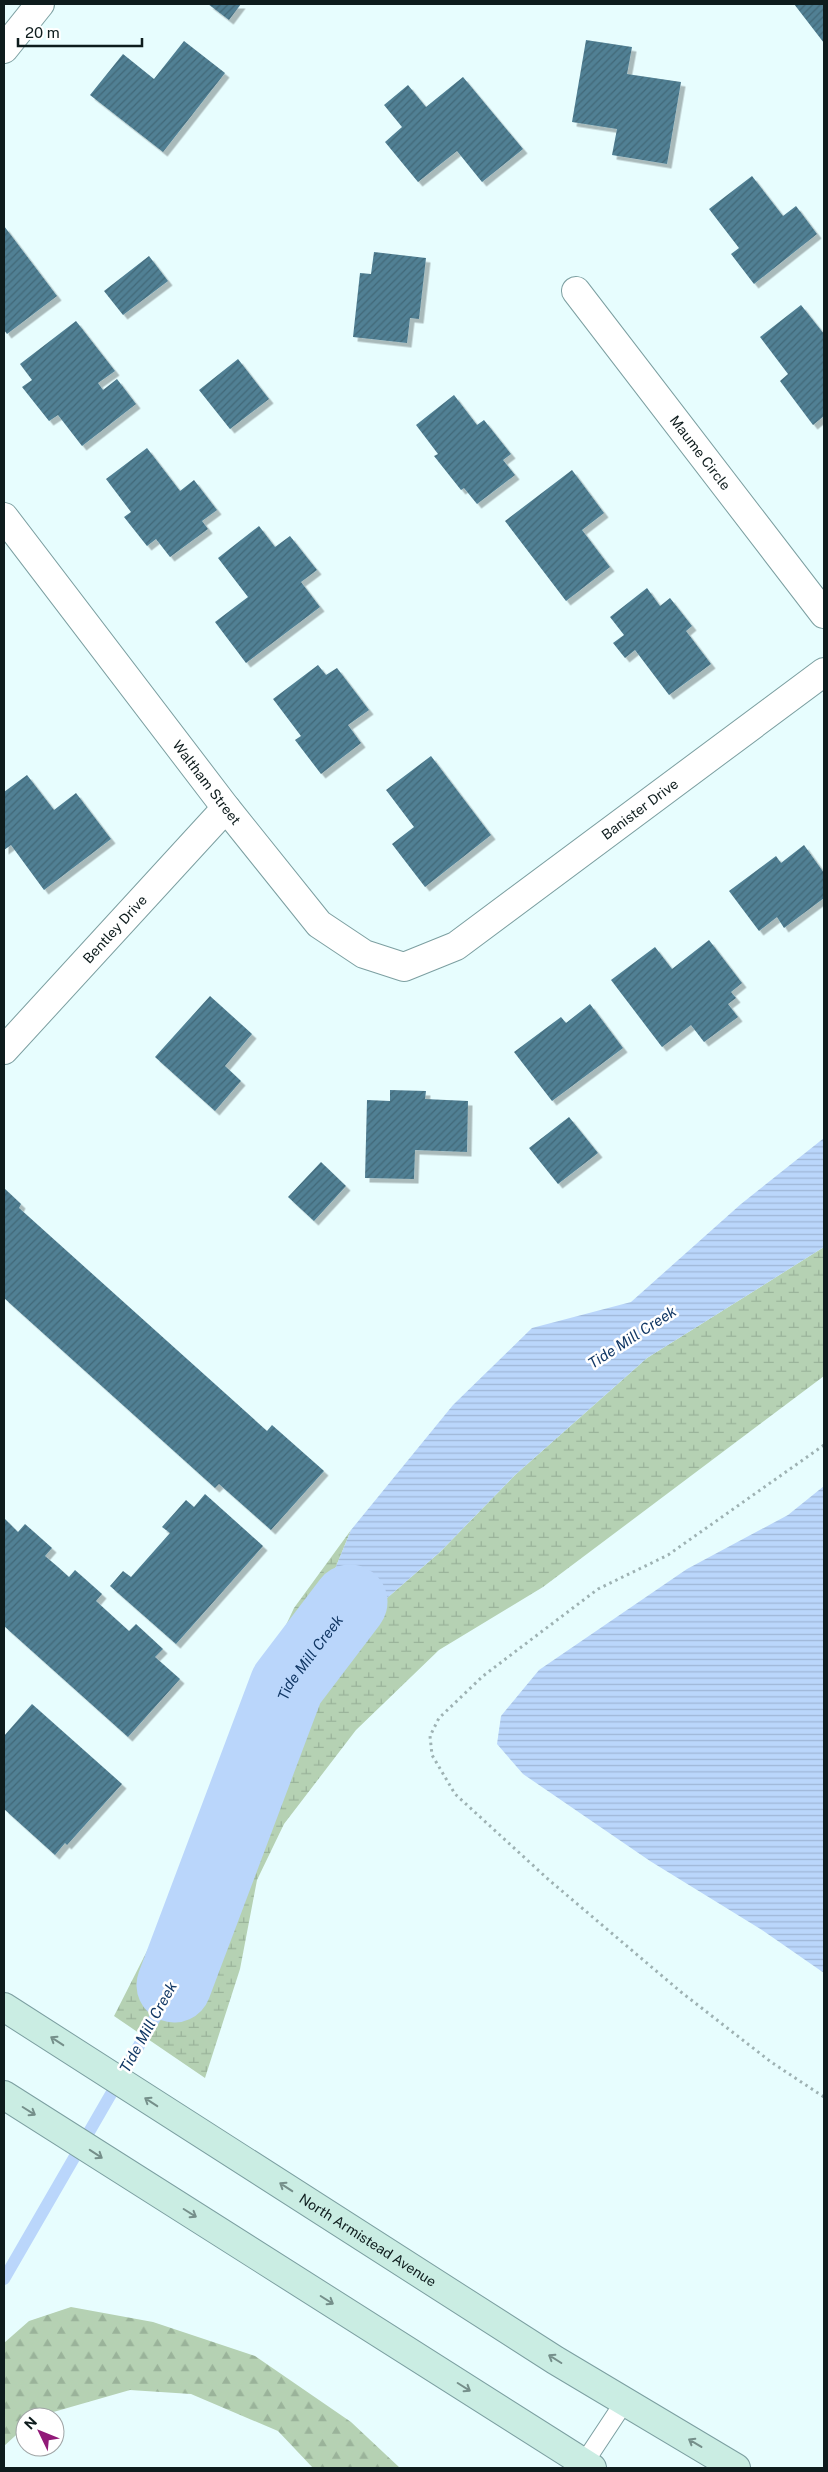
<svg xmlns="http://www.w3.org/2000/svg" width="828" height="2472" font-family="'Public Sans',sans-serif">
  <style>
    .forest { fill: url(#forest-firs) }
    .wetland { fill: url(#wetland-marsh) }
    .water { fill: url(#water-rules) }
    .lines { fill: none; stroke-linecap: round; stroke-linejoin: round }
    .stream { stroke: #bad6fb; stroke-width: 12 }
    .river { stroke: #bad6fb; stroke-width: 75 }
    .building { fill: url(#building-hatch); filter: url(#shadow) }
    .lane-casing { stroke: #7c9fa1; stroke-width: 20 }
    .street-casing { stroke: #7c9fa1; stroke-width: 30 }
    .secondary-casing { stroke: #7c9fa1; stroke-width: 30 }
    .path { stroke: #9eb2b3; stroke-width: 3; stroke-dasharray: 2.5 4; stroke-linecap: butt }
    .lane { stroke: #fff; stroke-width: 18 }
    .street { stroke: #fff; stroke-width: 28 }
    .secondary { stroke: #caede3; stroke-width: 28 }
    .oneway { stroke: #758f8a }
    .labels { text-anchor: middle; dominant-baseline: central; stroke-width: 5; stroke-linejoin: round; paint-order: stroke }
    .street-label { font-size: 14px; fill: #0e1c1d; stroke: #fff }
    .water-label { font-size: 15px; font-style: italic; fill: #123865; stroke: #fff }
  </style>
  <defs>
    <pattern id="forest-firs" width="22" height="20" patternUnits="userSpaceOnUse" patternTransform="scale(1.25)"><rect width="22" height="20" fill="#b5d1b3"/><path d="M5 1l3.5 6h-7zM16 11l3.5 6h-7z" fill="#9ab39a"/></pattern>
    <pattern id="wetland-marsh" width="20" height="14" patternUnits="userSpaceOnUse" patternTransform="scale(1.25)"><rect width="20" height="14" fill="#b5d1b3"/><path d="M1 5h8M5 5V1M11 12h8M15 12V8" fill="none" stroke="#9ab39a"/></pattern>
    <pattern id="water-rules" width="6" height="5" patternUnits="userSpaceOnUse" patternTransform="scale(1.25)"><rect width="6" height="5" fill="#bad6fb"/><path d="M0 2.5h6" fill="none" stroke="#9fb7d7"/></pattern>
    <pattern id="building-hatch" width="6" height="6" patternUnits="userSpaceOnUse" patternTransform="scale(1.25)"><rect width="6" height="6" fill="#518094"/><path d="M-1 1l2-2M0 6l6-6M5 7l2-2" fill="none" stroke="#426878"/></pattern>
    <filter id="shadow"><feDropShadow dx="4.5" dy="4.5" stdDeviation="0" flood-color="#0004"/></filter>
  </defs>
  <rect width="100%" height="100%" fill="#e7fdfe"/>
  <path class="forest" d="M 71,2307 L 153,2322 L 255,2356 L 351,2422 L 400,2468 L 313,2468 L 278,2431 L 191,2394 L 130,2390 L 36,2417 L 25,2417 L 25,2427 L 4,2446 L 4,2343 L 29,2321 Z"/>
  <path class="wetland" d="M 824,1247 L 824,1376 L 543,1587 L 439,1650 L 356,1730 L 284,1824 L 257,1880 L 240,1969 L 205,2078 L 114,2016 L 175,1896 L 237,1730 L 294,1608 L 351,1530 L 288,1684 L 440,1552 L 515,1475 L 647,1358 Z"/>
  <path class="water" d="M 824,1138 L 824,1247 L 647,1358 L 515,1475 L 440,1552 L 287,1685 L 351,1530 L 453,1405 L 532,1328 L 631,1302 L 741,1204 Z
    M 824,1486 L 824,1973 L 762,1930 L 650,1861 L 523,1774 L 497,1744 L 501,1716 L 539,1670 L 687,1569 L 788,1515 Z"/>
  <g class="lines">
    <path class="stream" d="M 4,2279 L 174,1985"/>
    <path class="river" id="s1" d="M 174,1985 L 287,1685 L 350,1602"/>
  </g>
  <path class="building" d="M 208,4 L 241,4 L 229,20 Z
    M 794,4 L 824,4 L 824,43 Z
    M 586,40 L 632,47 L 627,74 L 681,82 L 667,164 L 612,155 L 617,129 L 572,122 Z
    M 184,41 L 225,73 L 163,152 L 90,95 L 123,54 L 154,79 Z
    M 463,77 L 523,149 L 482,182 L 457,151 L 418,182 L 385,142 L 402,127 L 384,105 L 408,85 L 426,107 Z
    M 752,176 L 783,216 L 796,206 L 817,234 L 754,284 L 731,254 L 739,248 L 709,209 Z
    M 4,226 L 57,296 L 7,334 L 4,330 Z
    M 374,252 L 426,258 L 419,319 L 410,318 L 407,343 L 353,337 L 360,273 L 371,274 Z
    M 149,256 L 168,281 L 123,315 L 104,291 Z
    M 801,305 L 824,334 L 824,416 L 813,425 L 780,381 L 788,374 L 760,337 Z
    M 76,321 L 115,371 L 98,383 L 103,390 L 117,379 L 136,404 L 82,446 L 58,415 L 49,421 L 22,387 L 32,380 L 20,364 Z
    M 238,359 L 269,399 L 230,429 L 199,390 Z
    M 454,395 L 477,425 L 484,420 L 511,454 L 503,460 L 515,475 L 477,504 L 464,488 L 461,490 L 434,456 L 438,454 L 416,425 Z
    M 147,448 L 180,491 L 194,480 L 217,510 L 202,521 L 208,529 L 170,557 L 156,539 L 147,546 L 124,517 L 131,512 L 106,479 Z
    M 572,470 L 604,513 L 582,530 L 610,567 L 566,601 L 505,521 Z
    M 259,526 L 275,547 L 290,536 L 317,570 L 301,582 L 320,607 L 246,663 L 215,622 L 248,597 L 218,558 Z
    M 647,588 L 660,606 L 670,598 L 692,626 L 686,631 L 711,664 L 669,695 L 635,650 L 625,658 L 613,643 L 624,635 L 610,617 Z
    M 318,665 L 326,675 L 337,668 L 369,710 L 348,725 L 361,743 L 321,774 L 295,740 L 301,736 L 273,699 Z
    M 431,756 L 491,835 L 425,887 L 392,844 L 414,827 L 386,790 Z
    M 27,775 L 54,810 L 76,793 L 111,839 L 44,890 L 11,845 L 4,850 L 4,792 Z
    M 804,845 L 824,873 L 824,898 L 784,928 L 777,917 L 759,931 L 729,891 L 776,856 L 781,863 Z
    M 709,940 L 742,983 L 731,992 L 736,998 L 728,1004 L 738,1017 L 704,1042 L 691,1025 L 662,1047 L 611,980 L 655,947 L 672,969 Z
    M 210,996 L 252,1034 L 225,1066 L 241,1081 L 215,1111 L 155,1057 Z
    M 590,1004 L 623,1048 L 552,1101 L 514,1052 L 561,1017 L 566,1023 Z
    M 390,1090 L 426,1091 L 425,1099 L 468,1101 L 467,1152 L 415,1150 L 414,1179 L 365,1178 L 367,1100 L 390,1101 Z
    M 569,1117 L 598,1153 L 558,1184 L 529,1148 Z
    M 321,1162 L 346,1186 L 314,1221 L 288,1197 Z
    M 4,1188 L 21,1204 L 19,1208 L 267,1431 L 272,1425 L 324,1471 L 271,1530 L 219,1484 L 215,1488 L 4,1298 Z
    M 205,1494 L 263,1546 L 176,1644 L 110,1586 L 123,1571 L 131,1577 L 170,1533 L 162,1527 L 186,1500 L 194,1507 Z
    M 4,1518 L 18,1532 L 25,1524 L 52,1548 L 45,1556 L 58,1567 L 69,1577 L 75,1570 L 102,1594 L 96,1601 L 129,1631 L 136,1624 L 163,1649 L 155,1657 L 180,1679 L 128,1737 L 4,1626 Z
    M 32,1704 L 122,1784 L 67,1845 L 65,1843 L 55,1855 L 4,1809 L 4,1736 Z"/>
  <g class="lines">
    <g class="lane-casing">
      <path id="lane" d="M 584,2463 L 625,2401"/>
    </g>
    <g class="street-casing">
      <g id="street">
        <path d="M 4,49 L 40,4"/>
        <path id="s2" d="M 576,291 L 824,614"/>
        <path id="s3" d="M 4,517 L 226,808 L 319,924 L 364,954 L 404,967 L 456,946 L 824,672"/>
        <path id="s4" d="M 4,1050 L 226,808"/>
      </g>
    </g>
    <g class="secondary-casing">
      <g id="secondary">
        <path id="s5" d="M 4,2007 L 555,2360 L 736,2468"/>
        <path d="M 4,2095 L 592,2468"/>
      </g>
    </g>
    <path class="path" d="M 824,1445 L 668,1555 L 598,1589 L 483,1676 L 439,1718 L 430,1736 L 432,1755 L 455,1794 L 549,1880 L 681,1992 L 771,2062 L 824,2097"/>
    <use href="#lane" class="lane"/>
    <use href="#street" class="street"/>
    <use href="#secondary" class="secondary"/>
  </g>
  <defs><path id="oneway-shaft" d="M-6 0H5M1.5-3L5.5 0L1.5 3" fill="none" stroke-width="1.6" stroke-linecap="round" stroke-linejoin="round" transform="scale(1.25)"/></defs>
  <g class="oneway">
    <use href="#oneway-shaft" transform="translate(57 2041) rotate(-147)"/>
    <use href="#oneway-shaft" transform="translate(151 2102) rotate(-147)"/>
    <use href="#oneway-shaft" transform="translate(29 2111) rotate(32)"/>
    <use href="#oneway-shaft" transform="translate(96 2154) rotate(33)"/>
    <use href="#oneway-shaft" transform="translate(286 2187) rotate(-147)"/>
    <use href="#oneway-shaft" transform="translate(190 2213) rotate(32)"/>
    <use href="#oneway-shaft" transform="translate(327 2300) rotate(32)"/>
    <use href="#oneway-shaft" transform="translate(555 2359) rotate(-148)"/>
    <use href="#oneway-shaft" transform="translate(464 2387) rotate(32)"/>
    <use href="#oneway-shaft" transform="translate(695 2443) rotate(-149)"/>
  </g>
  <g class="labels">
    <g class="street-label">
      <text stroke="none"><textPath href="#s2" startOffset="204">Maume Circle</textPath></text>
      <text stroke="none"><textPath href="#s3" startOffset="334">Waltham Street</textPath></text>
      <text stroke="none"><textPath href="#s3" startOffset="896">Banister Drive</textPath></text>
      <text stroke="none"><textPath href="#s4" startOffset="164">Bentley Drive</textPath></text>
      <text stroke="none"><textPath href="#s5" startOffset="432">North Armistead Avenue</textPath></text>
    </g>
    <g class="water-label">
      <text transform="translate(632 1337) rotate(-33)">Tide Mill Creek</text>
      <text stroke="none"><textPath href="#s1" startOffset="356">Tide Mill Creek</textPath></text>
      <text transform="translate(148 2027) rotate(-61)">Tide Mill Creek</text>
    </g>
  </g>
  <rect width="828" height="2472" fill="none" stroke="#0e1c1d" stroke-width="10"/>
  <g transform="translate(40 2432) rotate(313)"><circle r="24" fill="#ffffff" stroke="#9fa4a5"/>
  <path d="M0-4L9 19L0 12L-9 19Z" fill="#911a78"/>
  <text y="-8" font-size="14" font-weight="bold" text-anchor="middle" fill="#0e1c1d">N</text>
  </g>
  <path d="M18 38v8h124v-8" fill="none" stroke="#0e1c1d" stroke-width="2.5"/>
  <text x="25" y="38" font-size="15" fill="#0e1c1d" stroke="#ffffff" stroke-width="4" paint-order="stroke">20 m</text>
</svg>
